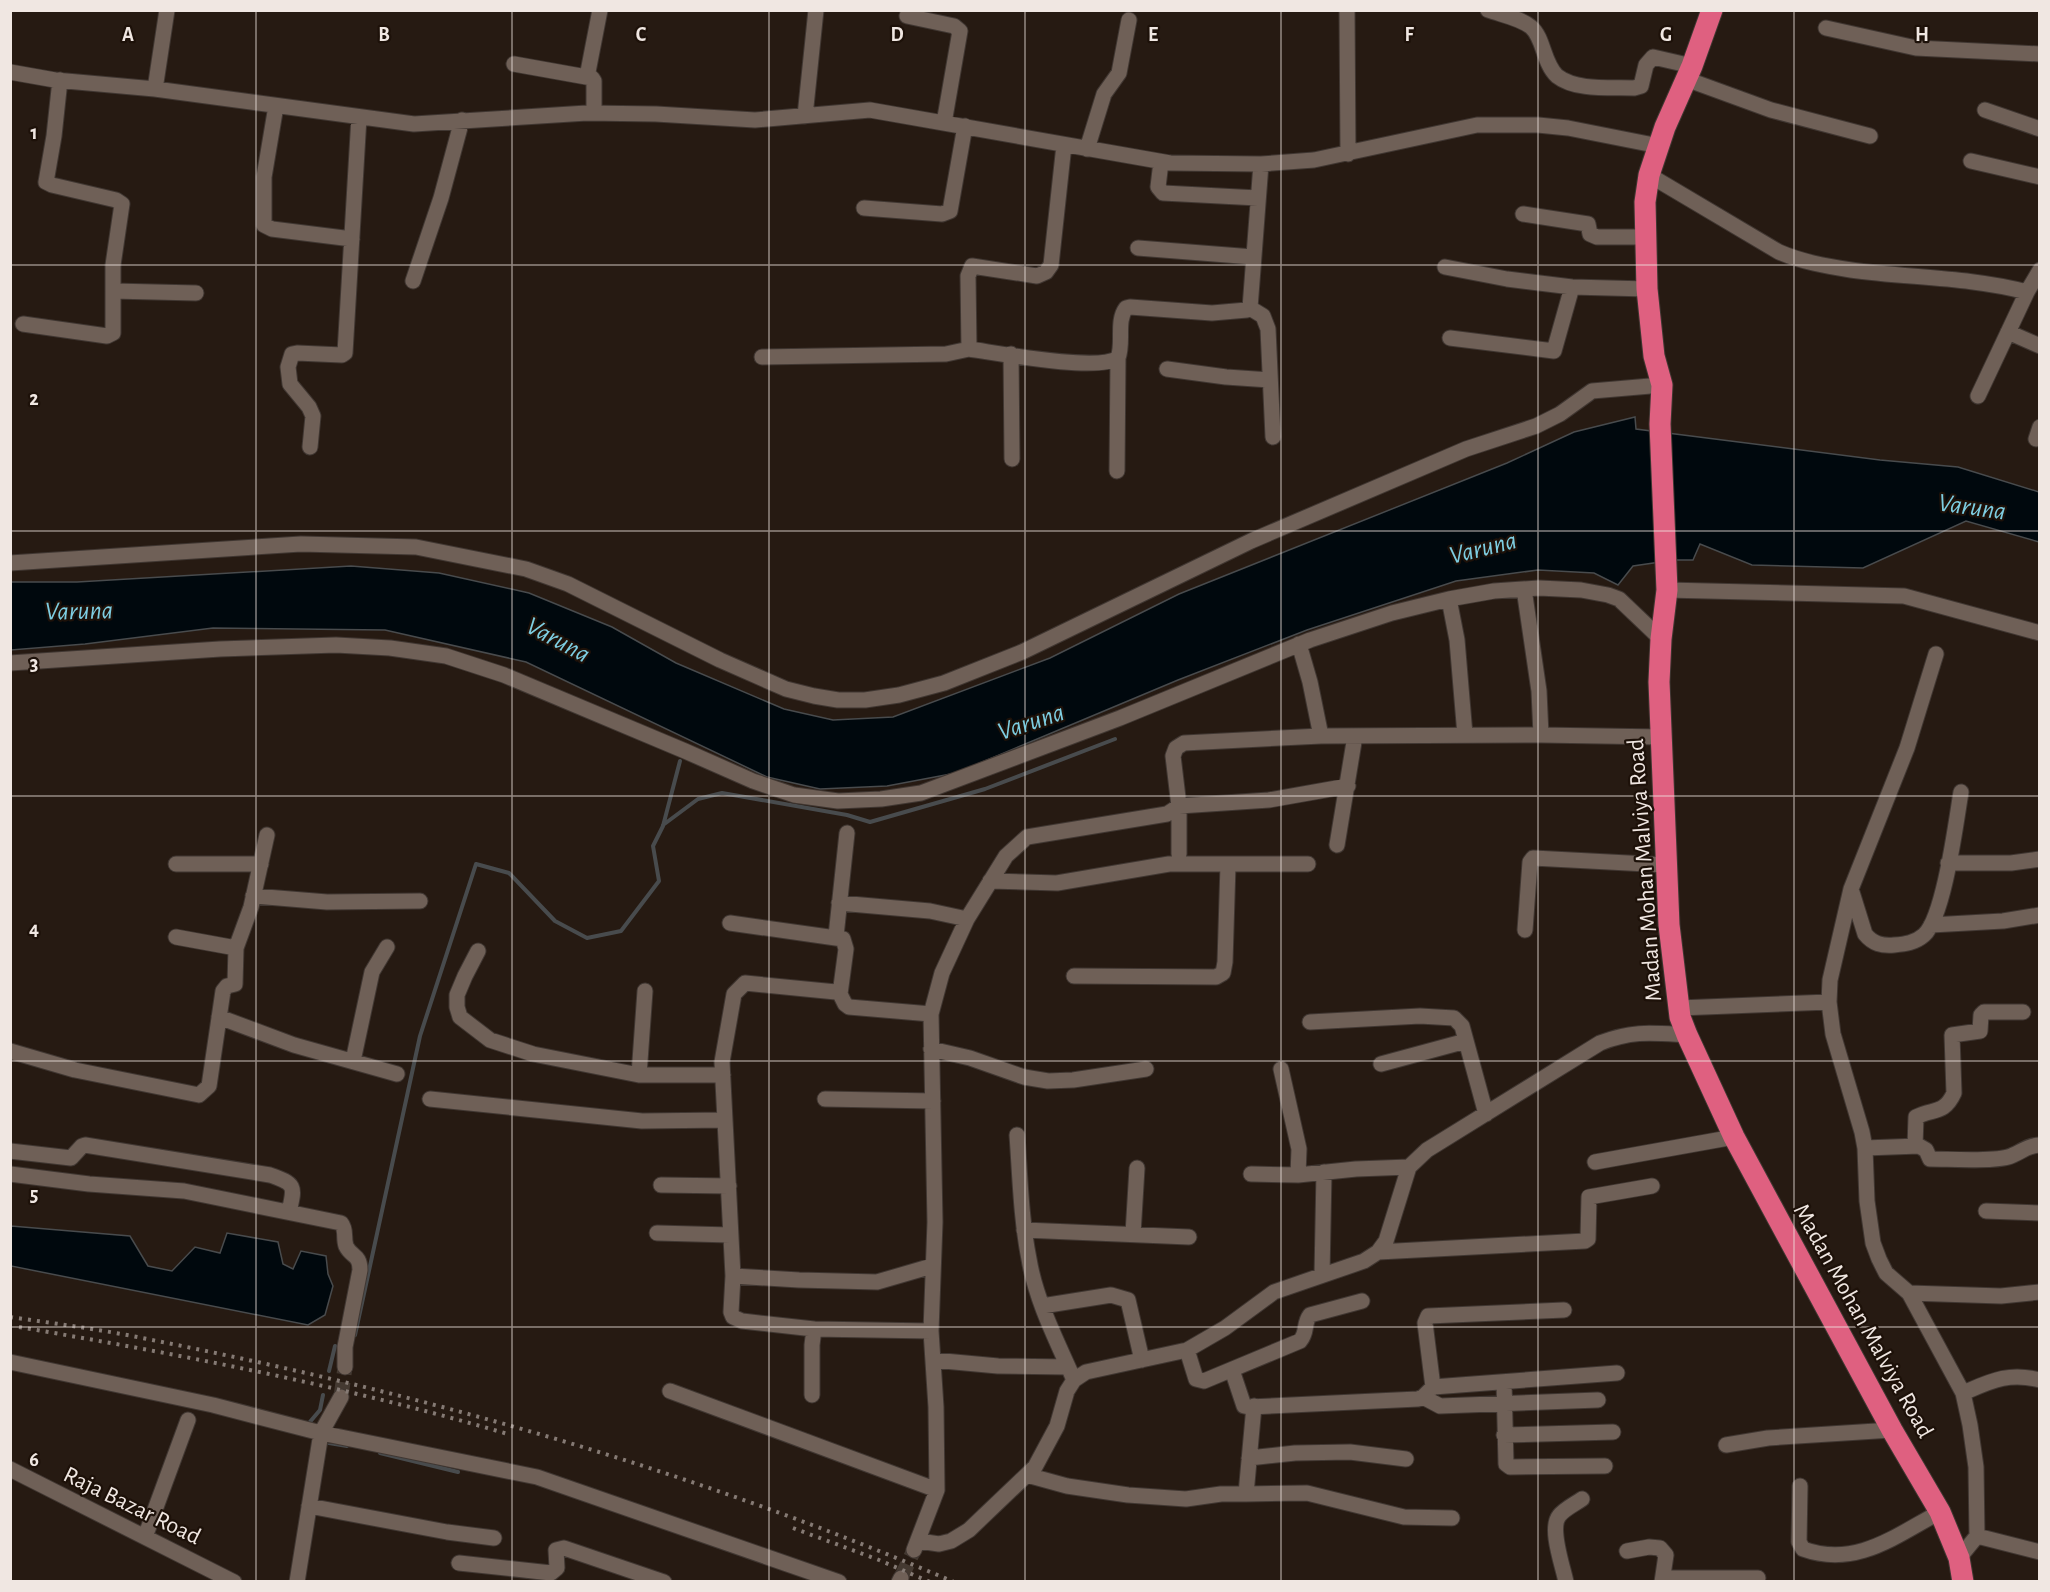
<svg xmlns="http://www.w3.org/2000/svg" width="2050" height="1592" font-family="'Alegreya Sans',sans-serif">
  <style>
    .water { fill: #00080d; stroke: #484b4d; stroke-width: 1.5 }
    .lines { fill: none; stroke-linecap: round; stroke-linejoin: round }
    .stream { stroke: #484b4d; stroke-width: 4 }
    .minor-tunnel { stroke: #443931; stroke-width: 15; stroke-dasharray: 15 8; stroke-linecap: butt }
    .minor-casing { stroke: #403732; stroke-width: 17 }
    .highway-casing { stroke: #403732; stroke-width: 23 }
    .minor { stroke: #6f6057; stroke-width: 15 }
    .highway { stroke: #df6080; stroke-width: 21 }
    .rail { stroke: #857a74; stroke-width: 4; stroke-dasharray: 3 6; stroke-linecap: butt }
    .grid { fill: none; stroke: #f0e7e2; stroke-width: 1.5; stroke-opacity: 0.55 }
    .labels { text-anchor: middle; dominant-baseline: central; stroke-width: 4.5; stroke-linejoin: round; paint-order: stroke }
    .street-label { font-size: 24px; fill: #f0e7e2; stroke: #1d1109 }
    .water-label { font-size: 26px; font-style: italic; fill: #7ecee2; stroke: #1d1109 }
    .grid-label { font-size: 20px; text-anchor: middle; font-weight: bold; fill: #f0e7e2; stroke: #1d1109; stroke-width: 4.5; stroke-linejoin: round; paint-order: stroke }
  </style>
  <rect width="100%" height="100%" fill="#261a12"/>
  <path class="water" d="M 1635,417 L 1636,429 L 1880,460 L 1958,467 L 2039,492 L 2039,542 L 1966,521 L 1863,568 L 1752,565 L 1700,544 L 1693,560 L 1674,560 L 1633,566 L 1618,585 L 1594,573 L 1538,570 L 1456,581 L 1307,630 L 1178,680 L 956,773 L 887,786 L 820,789 L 767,777 L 526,662 L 385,630 L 213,628 L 85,644 L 11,650 L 11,582 L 77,582 L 351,566 L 439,573 L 529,593 L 612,627 L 676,663 L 784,709 L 833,720 L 893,717 L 1050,658 L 1179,594 L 1507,463 L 1574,432 Z
    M 11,1226 L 130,1236 L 148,1266 L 172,1271 L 195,1247 L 220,1253 L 227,1233 L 278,1242 L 283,1264 L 293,1269 L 301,1251 L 326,1256 L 328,1274 L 333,1286 L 325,1315 L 308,1325 L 11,1266 Z"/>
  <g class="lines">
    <path class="stream" d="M 663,825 L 698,799 L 722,793 L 847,815 L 870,822 L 985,789 L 1115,739
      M 355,1335 L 420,1036 L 476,864 L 509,873 L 555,921 L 587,938 L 621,931 L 659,881 L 653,846 L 663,826 L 680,761
      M 329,1371 L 335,1346
      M 309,1423 L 320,1410 L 323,1395
      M 329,1443 L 347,1446
      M 380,1453 L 458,1472"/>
    <path class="minor-tunnel" d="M 341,1397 L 345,1367
      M 901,1578 L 914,1550"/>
    <g class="minor-casing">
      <path id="minor" d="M 1347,10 L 1348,154
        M 1488,10 C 1502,15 1520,18 1531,27 C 1544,38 1543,63 1557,76 C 1576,91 1611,87 1634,88 L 1641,86 L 1646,65 L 1653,57 L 1692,66
        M 907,16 L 954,26 L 960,31 L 944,123
        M 1826,28 L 1916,48 L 2040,54
        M 514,64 L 592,78 L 594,81 L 594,113
        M 10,72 L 55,80 L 155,89 L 414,124 L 587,113 L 656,114 L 755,120 L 870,110 L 1170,163 L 1261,164 L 1314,160 L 1477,125 L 1538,125 L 1568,128 L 1659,146
        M 587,77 L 600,10
        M 1686,79 L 1771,110 L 1870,136
        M 155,89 L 167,10
        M 276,106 L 264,177 L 264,225 L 272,229 L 352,239
        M 1985,110 L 2040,129
        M 805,116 L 816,10
        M 1087,149 L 1104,94 L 1119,73 L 1129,20
        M 1971,161 L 2040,177
        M 1161,162 L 1158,187 L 1163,193 L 1258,198
        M 1649,175 L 1779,252 C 1802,262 1826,266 1851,270 C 1909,278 1970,277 2027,292
        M 864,208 L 942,214 L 950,211 L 965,126
        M 1523,214 L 1588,224 L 1590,234 L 1597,237 L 1645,237
        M 1138,248 L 1253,257
        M 1445,267 L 1507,279 L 1572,287 L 1647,289
        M 413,281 L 441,198 L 462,120
        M 113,291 L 196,293
        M 1250,308 L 1263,316 L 1268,329 L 1273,437
        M 23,324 L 107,336 L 113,333 L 113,265 L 122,204 L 116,200 L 52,185 L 46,182 L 54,136 L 60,80
        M 2008,332 L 2040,346
        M 1450,338 L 1554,351 L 1572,287
        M 969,349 C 998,353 1097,372 1118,358 C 1124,343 1116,321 1126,308 L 1130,307 L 1212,313 L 1247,310 L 1250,308 L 1261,164
        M 1011,354 L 1012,459
        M 762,357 L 946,354 L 969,349 L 968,276 L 972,266 L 1037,276 L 1046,272 L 1051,265 L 1064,145
        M 1167,369 L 1226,377 L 1270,380
        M 1978,396 L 2027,292 L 2040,270
        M 2036,439 L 2040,427
        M 310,447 L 313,416 L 309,407 L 290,384 L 288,367 L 292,354 L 297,353 L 342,355 L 345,353 L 359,117
        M 1117,471 L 1118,358
        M 10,563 L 301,544 L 416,547 L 526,569 L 568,584 L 720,660 L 786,689 L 814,696 L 838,700 L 865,700 L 899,695 L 944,683 L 1022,652 L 1251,541 L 1466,449 L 1536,426 L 1560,414 L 1592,391 L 1662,385
        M 1524,589 L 1539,691 L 1541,735
        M 1667,590 L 1904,596 L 2040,633
        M 1449,599 L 1457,640 L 1465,735
        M 1299,644 L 1310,682 L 1321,736
        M 1936,654 L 1907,748 L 1851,889 L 1830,980 L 1829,1002 L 1833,1034 L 1862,1132 L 1865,1148 L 1867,1201 L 1873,1243 L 1879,1259 L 1886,1273 L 1909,1293 L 1963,1393 L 1970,1425 L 1976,1467 L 1977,1536 L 1959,1558
        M 10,663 L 220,649 L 336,645 L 390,648 L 446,656 L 504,675 L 685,751 L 753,781 L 794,795 L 838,801 L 881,799 L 921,793 L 1120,718 L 1310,640 L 1392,613 L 1449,599 L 1494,591 L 1539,588 L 1581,590 L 1608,595 L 1619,599 L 1661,639
        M 1337,845 L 1355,736
        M 1179,854 L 1179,806 L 1269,800 L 1348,786
        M 1948,863 L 2011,863 L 2040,859
        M 176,864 L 261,864
        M 990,881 L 1057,883 L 1169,864 L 1308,864
        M 1851,889 L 1865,934 C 1873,944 1882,946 1894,945 C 1905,944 1915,943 1924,935 C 1944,917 1956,822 1961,792
        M 253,896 L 327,902 L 420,901
        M 839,903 L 930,911 L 967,919
        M 730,923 L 843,939 L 846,949 L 840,994
        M 1931,925 L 2003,921 L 2040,915
        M 1525,930 L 1530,862 L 1533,858 L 1666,865
        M 836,936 L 847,833
        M 176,937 L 236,948
        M 478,951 L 465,976 L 457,995 L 457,1007 L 460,1017 L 490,1040 L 533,1054 L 639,1075 L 723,1075
        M 1074,976 L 1216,977 L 1223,973 L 1225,962 L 1228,865
        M 1679,1008 L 1829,1002
        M 931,1014 L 849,1007 L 845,1004 L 840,994 L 836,992 L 745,983 L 734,994 L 722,1062 L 733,1276 L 799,1280 L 877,1282 L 932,1266
        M 219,1017 L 294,1045 L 397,1074
        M 1310,1022 L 1420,1016 L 1454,1018 L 1462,1026 L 1486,1114
        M 931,1049 L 970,1058 L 1024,1077 L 1048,1081 L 1073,1080 L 1146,1069
        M 10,1051 L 75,1070 L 199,1095 L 209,1086 L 223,991 L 227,986 L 235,984 L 236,948 L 251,907 L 267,835
        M 353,1061 L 372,972 L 387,947
        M 1381,1064 L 1466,1041
        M 1281,1069 L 1299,1149 L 1298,1175
        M 639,1075 L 645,991
        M 430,1099 L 642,1121 L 725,1120
        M 825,1099 L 933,1101
        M 1017,1135 C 1020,1176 1021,1219 1029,1259 C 1036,1301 1057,1341 1074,1380
        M 1915,1146 L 1916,1117 C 1933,1108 1944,1115 1954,1093 L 1952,1035 L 1980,1031 L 1981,1015 L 1984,1012 L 2023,1012
        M 1865,1148 L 1919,1146 L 1926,1150 L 1930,1159 C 1949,1159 1991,1162 2008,1157 C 2019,1154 2027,1145 2040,1145
        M 10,1151 L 71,1158 L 82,1146 L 85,1145 L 270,1175 C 296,1184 295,1186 289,1212
        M 1595,1162 L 1734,1137
        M 10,1174 L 89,1184 L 184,1191 L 341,1223 C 347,1230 343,1238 346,1246 C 351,1257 360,1254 360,1270 L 345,1347 L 345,1367
        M 1251,1174 L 1298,1175 L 1356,1169 L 1409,1167
        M 661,1185 L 729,1186
        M 1986,1211 L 2040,1213
        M 1024,1230 L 1189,1237
        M 657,1233 L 730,1235
        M 1133,1234 L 1137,1168
        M 1378,1252 L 1585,1241 L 1588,1239 L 1589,1197 L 1652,1186
        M 1322,1275 L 1324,1172
        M 733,1276 L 731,1312 L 733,1317 L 742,1321 L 814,1329
        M 1909,1293 L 2001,1296 L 2040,1292
        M 1042,1306 L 1111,1295 L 1128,1300 L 1142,1360
        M 1187,1350 L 1196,1379 L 1204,1381 L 1300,1341 C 1308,1332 1303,1324 1310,1315 L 1362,1301
        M 933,1360 L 998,1366 L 1068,1367
        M 10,1362 L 213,1405 L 321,1433 L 537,1477 L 839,1582
        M 1232,1370 L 1244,1406 L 1249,1407 L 1418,1399 L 1423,1397 L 1433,1387 L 1617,1373
        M 1504,1382 L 1506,1464 L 1510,1467 L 1605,1466
        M 1433,1387 L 1425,1323 L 1428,1316 L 1564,1310
        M 670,1391 L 937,1490
        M 1963,1393 C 1991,1381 2008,1372 2040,1380
        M 812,1395 L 812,1345 L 814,1329 L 931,1331
        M 1423,1397 L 1440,1406 L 1598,1400
        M 1254,1406 L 1246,1494 L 1307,1493 L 1404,1517 L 1452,1518
        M 1504,1435 L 1613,1432
        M 1726,1445 L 1768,1438 L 1892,1430
        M 1249,1458 L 1295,1453 L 1350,1452 L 1406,1459
        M 10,1469 L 234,1582
        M 1027,1475 L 1067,1486 L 1128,1495 L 1186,1499 L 1221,1494 L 1246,1494
        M 1800,1486 L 1799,1542 L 1803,1549 C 1856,1568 1895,1536 1940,1512
        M 309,1506 L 447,1532 L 494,1538
        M 1977,1536 L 2040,1552
        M 145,1537 L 188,1420
        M 919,1541 L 939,1544 L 951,1541 L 969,1530 L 1035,1467 L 1057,1426 L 1067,1391 L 1074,1380 L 1086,1372 L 1187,1350 L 1225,1328 L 1274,1292 L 1364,1261 L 1378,1252 L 1386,1241 L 1409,1167 L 1427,1150 L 1600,1043 C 1633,1030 1653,1033 1687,1035
        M 914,1550 L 937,1490 L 936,1407 L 931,1331 L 935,1222 L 931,1014 L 942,973 L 967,919 L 1006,856 L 1027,837 L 1167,814 L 1179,806 L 1173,756 L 1176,748 L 1184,743 L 1321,736 L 1541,735 L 1661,737
        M 1627,1551 L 1649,1547 L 1660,1548 L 1666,1555 L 1662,1582
        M 459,1563 L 551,1573 L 557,1568 L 556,1550 L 564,1548 L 664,1582
        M 1663,1578 L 1758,1578
        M 297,1582 L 321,1433 L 341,1397
        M 899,1582 L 901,1578
        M 1566,1582 C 1563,1566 1549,1529 1559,1516 C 1564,1509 1575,1504 1582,1499"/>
    </g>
    <g class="highway-casing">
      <path id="highway" d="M 1712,10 L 1692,66 L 1665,127 L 1649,175 L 1645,202 L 1647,289 L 1654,356 L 1662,385 L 1660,424 L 1667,590 L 1661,639 L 1659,682 L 1669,925 L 1680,1017 L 1687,1035 L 1734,1137 L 1892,1430 L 1940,1512 L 1959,1558 L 1963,1582"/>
    </g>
    <use href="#minor" class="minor"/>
    <use href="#highway" class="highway"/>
    <path class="rail" d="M 10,1317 C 58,1324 105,1330 152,1340 C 426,1394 697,1472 954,1582
      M 19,1327 C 184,1355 350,1387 511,1435
      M 793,1528 L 879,1560 L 930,1582"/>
  </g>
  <path class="grid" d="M 256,10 L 256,1582M 512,10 L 512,1582M 769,10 L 769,1582M 1025,10 L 1025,1582M 1281,10 L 1281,1582M 1538,10 L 1538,1582M 1794,10 L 1794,1582M 10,265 L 2040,265M 10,531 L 2040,531M 10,796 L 2040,796M 10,1061 L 2040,1061M 10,1327 L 2040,1327"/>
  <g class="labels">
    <g class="street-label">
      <text transform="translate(1645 870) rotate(-94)">Madan Mohan Malviya Road</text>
      <text transform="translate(1863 1321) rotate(61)">Madan Mohan Malviya Road</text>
      <text transform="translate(132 1506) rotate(26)">Raja Bazar Road</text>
    </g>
    <g class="water-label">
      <text transform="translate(1972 507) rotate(8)">Varuna</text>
      <text transform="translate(1483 548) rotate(-14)">Varuna</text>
      <text transform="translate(79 611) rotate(-1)">Varuna</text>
      <text transform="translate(558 640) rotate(28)">Varuna</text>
      <text transform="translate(1031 722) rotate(-18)">Varuna</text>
    </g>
  </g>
  <g class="grid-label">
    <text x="128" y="41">A</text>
    <text x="384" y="41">B</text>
    <text x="641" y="41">C</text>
    <text x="897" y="41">D</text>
    <text x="1153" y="41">E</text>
    <text x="1409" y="41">F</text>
    <text x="1666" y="41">G</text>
    <text x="1922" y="41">H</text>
    <text x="34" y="139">1</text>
    <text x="34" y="405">2</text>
    <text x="34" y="670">3</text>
    <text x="34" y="935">4</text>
    <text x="34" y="1201">5</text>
    <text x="34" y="1466">6</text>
  </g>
  <rect width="2050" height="1592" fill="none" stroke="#f0e7e2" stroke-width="24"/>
</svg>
